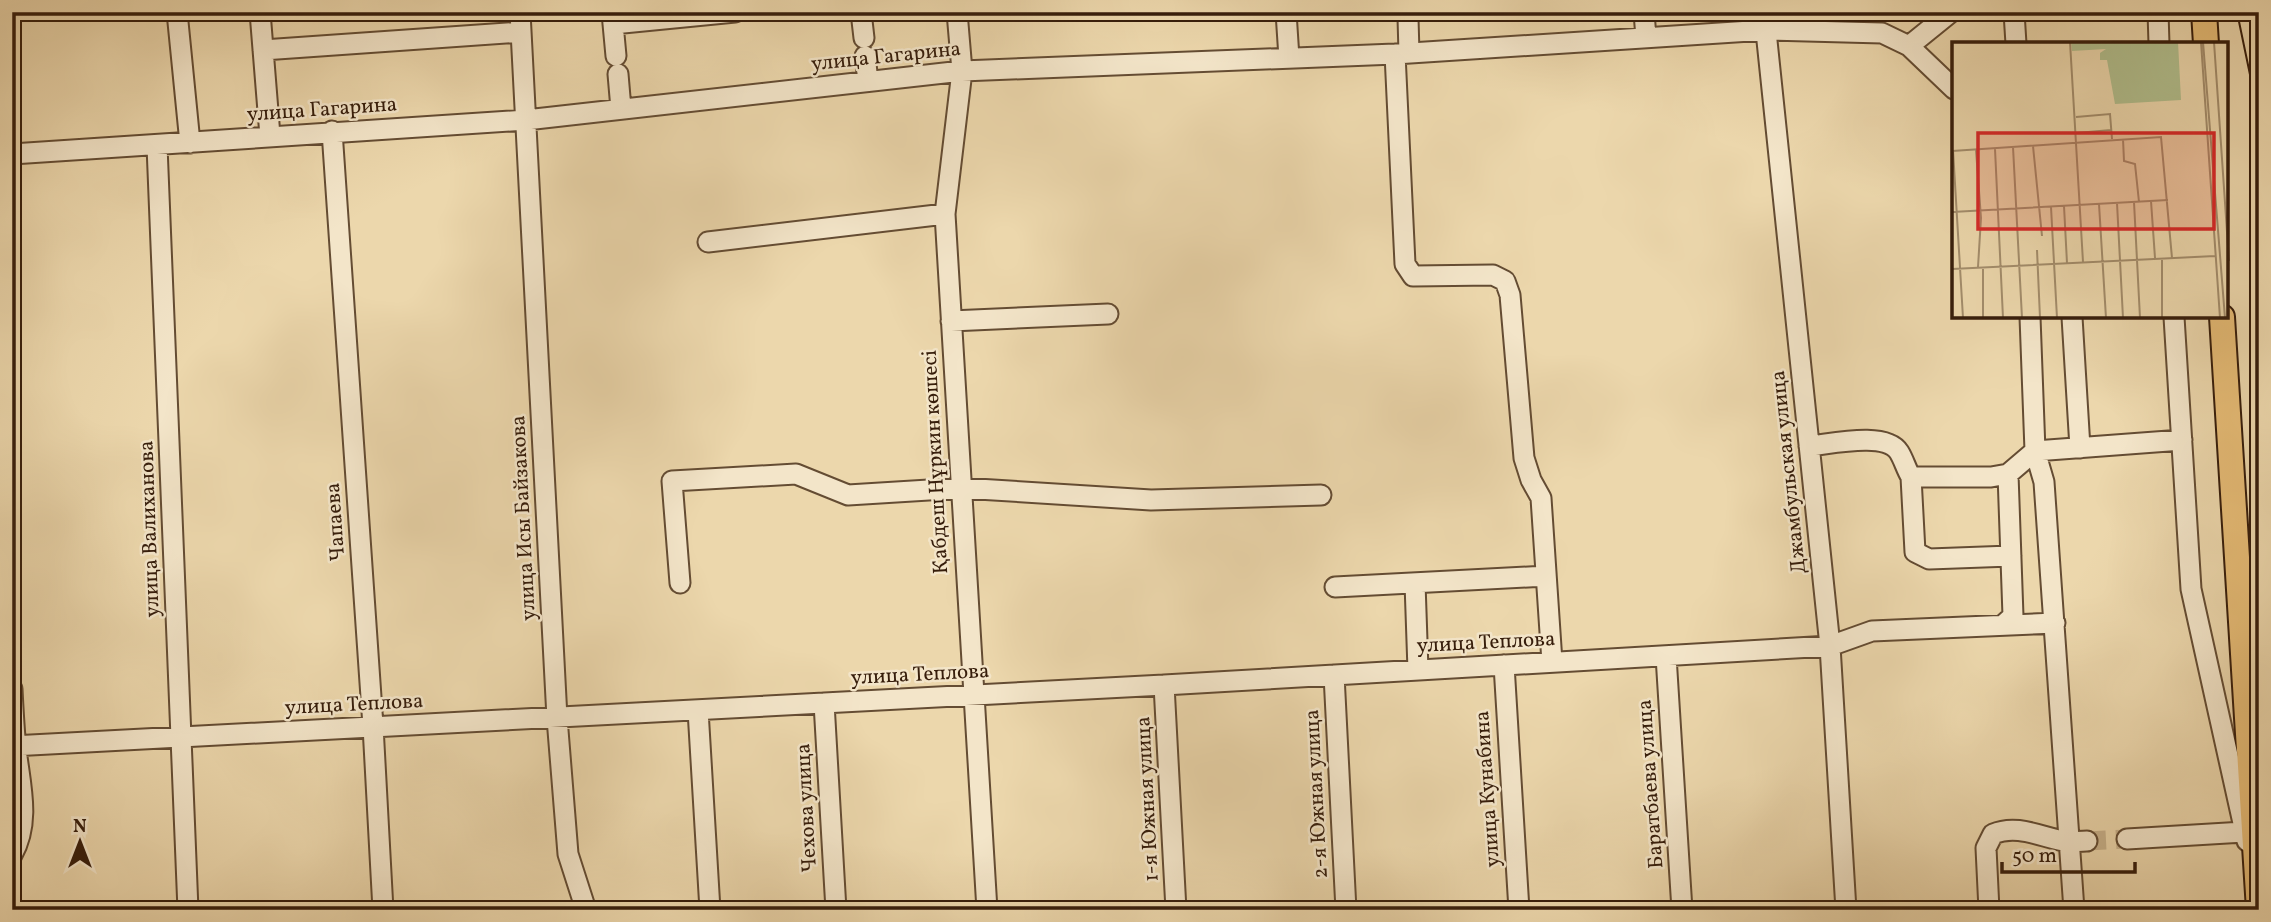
<svg xmlns="http://www.w3.org/2000/svg" width="2271" height="922" font-family="Vollkorn,serif">
  <style>
    .lines { fill: none; stroke-linecap: round; stroke-linejoin: round }
    .minor-tunnel { stroke: #c8b28c; stroke-width: 19; stroke-dasharray: 19 10; stroke-linecap: butt }
    .minor-casing { stroke: #644c33; stroke-width: 23 }
    .major-casing { stroke: #361d0b; stroke-width: 28 }
    .minor { stroke: #f3e5c9; stroke-width: 19 }
    .major { stroke: #e6bc76; stroke-width: 24 }
    .tram { stroke: #361d0b; stroke-width: 2 }
    .labels { text-anchor: middle; dominant-baseline: central; stroke-width: 5; stroke-linejoin: round; paint-order: stroke }
    .street-label { font-size: 21px; fill: #361d0b; stroke: #f3e5c9 }
    .inset-road { fill: none; stroke: #a38d6c; stroke-width: 2 }
    .view { fill: #d62828; fill-opacity: 0.15; stroke: #d62828; stroke-width: 3.5 }
    .inset-edge { fill: none; stroke: #361d0b; stroke-width: 3.5 }
  </style>
  <rect width="100%" height="100%" fill="#ecd7ac"/>
  <filter id="stains"><feTurbulence type="fractalNoise" baseFrequency=".00286" numOctaves="4"/><feColorMatrix values="0 0 0 0 .2 0 0 0 0 .09 0 0 0 0 .02 0 0 0 .5 -.17"/></filter>
  <radialGradient id="worn" r=".72"><stop offset=".6" stop-color="#630" stop-opacity="0"/><stop offset="1" stop-color="#630" stop-opacity=".3"/></radialGradient>
  <g class="lines">
    <path class="minor-tunnel" d="M 2087,841 L 2127,839"/>
    <g class="minor-casing">
      <path id="minor" d="M 177,12 L 190,143
        M 260,12 L 270,136
        M 520,12 L 557,718 L 568,854 L 586,910
        M 861,12 L 864,38
        M 957,12 L 962,71 L 945,214 L 987,910
        M 1286,12 L 1289,58
        M 1644,12 L 1646,38
        M 1764,12 L 1830,646 L 1846,910
        M 2014,12 L 2016,44
        M 2158,12 L 2159,44
        M 612,13 L 616,56
        M 1408,18 L 1409,53
        M 613,24 L 735,12
        M 1909,46 L 1951,12
        M 263,50 L 521,32
        M 1395,54 L 1405,264 L 1413,276 L 1493,275 L 1505,281 L 1510,295 L 1524,458 L 1531,480 L 1541,498 L 1552,662
        M 865,56 L 868,81
        M 618,74 L 621,109
        M 332,131 L 373,726 L 383,910
        M 157,146 L 188,910
        M 12,154 L 526,120 L 962,71 L 1395,54 L 1766,30 L 1882,33 L 1909,46 L 1954,89
        M 708,242 L 945,214
        M 2030,317 L 2035,451 L 2044,482 L 2074,910
        M 2072,317 L 2080,448
        M 2174,317 L 2191,589 L 2247,841
        M 951,321 L 1108,314
        M 1809,446 C 1831,444 1886,431 1899,452 C 1904,460 1906,469 1911,477 L 1991,477 L 2008,474 L 2035,451 L 2182,440
        M 1911,477 L 1915,552 L 1929,559 L 2011,556
        M 680,583 L 672,481 L 796,474 L 848,495 L 961,488 L 1151,500 L 1321,495
        M 1415,583 L 1418,670
        M 1335,587 L 1546,576
        M 2003,625 L 2013,616 L 2008,474
        M 1666,656 L 1682,910
        M 1504,665 L 1519,910
        M 1334,675 L 1346,910
        M 1164,685 L 1176,910
        M 12,689 C 13,709 14,729 16,749 C 20,784 31,822 12,855
        M 824,703 L 836,910
        M 698,710 L 710,910
        M 12,746 L 1164,685 L 1830,646 L 1872,631 L 2055,623
        M 2127,839 L 2244,832
        M 1989,910 L 1986,848 L 1993,834 C 2019,823 2044,839 2070,842 C 2075,842 2081,841 2087,841"/>
    </g>
    <g class="major-casing">
      <path id="major" d="M 2204,12 L 2206,44
        M 2222,317 L 2259,910"/>
    </g>
    <use href="#minor" class="minor"/>
    <use href="#major" class="major"/>
    <path class="tram" d="M 2237,12 L 2259,118
      M 2250,12 L 2259,57"/>
  </g>
  <g class="labels">
    <g class="street-label">
      <text transform="translate(886 57) rotate(-6)">улица Гагарина</text>
      <text transform="translate(322 110) rotate(-4)">улица Гагарина</text>
      <text transform="translate(936 462) rotate(-93)">Қабдеш Нұркин көшесі</text>
      <text transform="translate(1789 472) rotate(-96)">Джамбульская улица</text>
      <text transform="translate(524 518) rotate(-93)">улица Исы Байзакова</text>
      <text transform="translate(336 522) rotate(-94)">Чапаева</text>
      <text transform="translate(150 529) rotate(-92)">улица Валиханова</text>
      <text transform="translate(1486 643) rotate(-3)">улица Теплова</text>
      <text transform="translate(920 675) rotate(-3)">улица Теплова</text>
      <text transform="translate(354 705) rotate(-3)">улица Теплова</text>
      <text transform="translate(1651 784) rotate(-94)">Баратбаева улица</text>
      <text transform="translate(1488 789) rotate(-94)">улица Кунабина</text>
      <text transform="translate(1317 794) rotate(-93)">2-я Южная улица</text>
      <text transform="translate(1148 799) rotate(-93)">1-я Южная улица</text>
      <text transform="translate(807 808) rotate(-93)">Чехова улица</text>
    </g>
  </g>
  <g transform="translate(1952 42)">
    <rect width="276" height="276" fill="#ecd7ac"/>
    <path d="M 119,0 L 226,0 L 229,58 L 163,62 L 155,18 L 148,18 L 148,11 L 154,7 L 120,9 Z" fill="#b1bf8e"/>
    <path class="inset-road" d="M 118,0 L 131,220M 249,0 L 268,276M 251,0 L 273,276M 262,0 L 277,219M 124,75 L 158,72 L 160,97M 125,91 L 159,88M 171,97 L 172,119 L 183,122 L 187,160M 81,104 L 90,194M 61,105 L 70,276M 43,107 L 51,276M 1,108 L 11,276M 24,108 L 29,176 L 26,225M 0,109 L 209,95 L 220,216M 199,159 L 203,216M 182,160 L 188,276M 165,161 L 171,276M 147,162 L 154,276M 112,164 L 115,221M 99,165 L 105,276M 0,170 L 216,158M 85,208 L 88,276M 210,216 L 210,276M 31,225 L 31,276M 0,227 L 263,214"/>
    <path class="view" d="M 26,91 L 262,91 L 262,187 L 26,187 Z"/>
    <rect width="276" height="276" class="inset-edge"/>
  </g>
  <rect width="2271" height="922" fill="none" stroke="#ecd7ac" stroke-width="42"/>
  <rect x="14" y="14" width="2243" height="894" fill="none" stroke="#361d0b" stroke-width="3.5"/>
  <rect x="21" y="21" width="2229" height="880" fill="none" stroke="#361d0b" stroke-width="2"/>
  <g transform="translate(80 842)" stroke="#f3e5c9" stroke-width="5" paint-order="stroke">
  <path d="M0-5L12 26L0 18L-12 26Z" fill="#361d0b"/>
  <text y="-10" font-size="19" font-weight="bold" text-anchor="middle" fill="#361d0b">N</text>
  </g>
  <path d="M2002 862v10h133v-10" fill="none" stroke="#361d0b" stroke-width="3.5"/>
  <text x="2012" y="862" font-size="21" fill="#361d0b" stroke="#f3e5c9" stroke-width="5" paint-order="stroke">50 m</text>
  <rect width="100%" height="100%" filter="url(#stains)"/>
  <rect width="100%" height="100%" fill="url(#worn)"/>
</svg>
